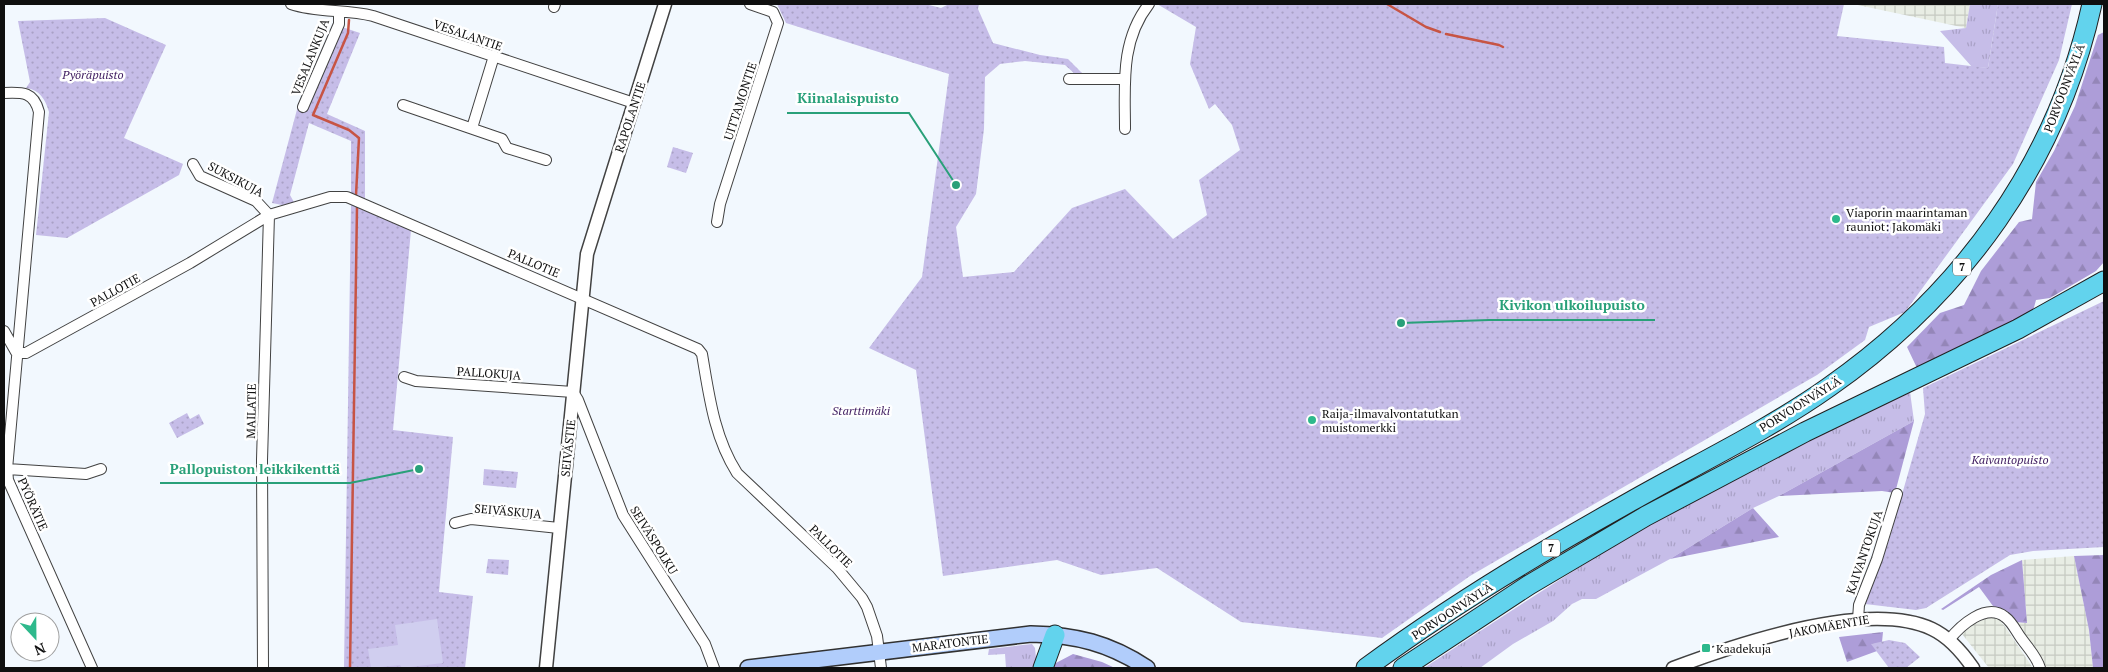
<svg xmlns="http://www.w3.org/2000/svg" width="2108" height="672" font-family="'PT Serif',serif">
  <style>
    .industrial { fill: url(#industrial-grid) }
    .grass { fill: url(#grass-tufts) }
    .forest { fill: url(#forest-firs) }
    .park { fill: url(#park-dots) }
    .pitch { fill: #d0ceef }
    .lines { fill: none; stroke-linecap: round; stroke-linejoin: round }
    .stream { stroke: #c75444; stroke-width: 2.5 }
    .minor-casing { stroke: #424242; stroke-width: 12 }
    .tertiary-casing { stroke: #424242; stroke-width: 15 }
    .secondary-casing { stroke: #313131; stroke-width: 18 }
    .motorway-casing { stroke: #202020; stroke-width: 21 }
    .minor { stroke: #fff; stroke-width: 10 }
    .tertiary { stroke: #fff; stroke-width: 12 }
    .secondary { stroke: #b1cdfb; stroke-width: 15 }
    .motorway { stroke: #62d3ed; stroke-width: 19 }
    .poi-dot { fill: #2eb98c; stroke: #fff; stroke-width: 2 }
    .labels { text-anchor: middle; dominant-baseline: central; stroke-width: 5; stroke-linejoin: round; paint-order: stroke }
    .shield { fill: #fff; stroke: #575757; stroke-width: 1 }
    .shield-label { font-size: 11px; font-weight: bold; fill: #0f0f0f }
    .street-label { font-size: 12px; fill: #0f0f0f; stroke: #fff }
    .park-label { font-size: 12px; font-style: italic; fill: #442264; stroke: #fff }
    .poi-label { font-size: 12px; fill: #0f0f0f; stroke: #fff; text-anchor: start }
    .leader { fill: none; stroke: #29a079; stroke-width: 2 }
    .callout-dot { fill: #29a079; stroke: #fff; stroke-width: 2 }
    .callout-label { font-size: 14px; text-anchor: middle; font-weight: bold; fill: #29a079; stroke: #fff; stroke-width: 5; stroke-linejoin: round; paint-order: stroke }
  </style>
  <defs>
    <pattern id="industrial-grid" width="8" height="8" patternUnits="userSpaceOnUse" patternTransform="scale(1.25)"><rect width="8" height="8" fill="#e8ede4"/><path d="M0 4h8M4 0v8" fill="none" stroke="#c6cac2"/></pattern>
    <pattern id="grass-tufts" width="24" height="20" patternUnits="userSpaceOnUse" patternTransform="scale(1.25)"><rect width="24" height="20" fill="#c6bde8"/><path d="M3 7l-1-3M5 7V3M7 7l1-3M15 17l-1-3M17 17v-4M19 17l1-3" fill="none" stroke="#a9a1c6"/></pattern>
    <pattern id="forest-firs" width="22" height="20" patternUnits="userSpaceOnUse" patternTransform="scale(1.25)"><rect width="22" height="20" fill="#ad9dd8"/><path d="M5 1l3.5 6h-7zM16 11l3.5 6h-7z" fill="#9486b8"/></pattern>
    <pattern id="park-dots" width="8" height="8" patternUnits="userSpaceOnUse" patternTransform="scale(1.25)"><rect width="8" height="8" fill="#c6bde8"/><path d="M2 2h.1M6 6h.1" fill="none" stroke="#a9a1c6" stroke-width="1.8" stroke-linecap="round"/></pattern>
  </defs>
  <rect width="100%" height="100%" fill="#f2f8fe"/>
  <path class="industrial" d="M 1853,4 L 1970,4 L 1966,28 Z
    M 2074,556 L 2089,630 L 2093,668 L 2046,668 L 2044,661 L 2015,622 L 2027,623 L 2022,560 Z
    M 1988,618 L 1997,618 L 2004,625 L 2033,668 L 1989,668 L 1962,634 L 1975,623 Z"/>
  <path class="grass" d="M 1970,4 L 1998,4 L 1988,68 L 1972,67 L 1940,31 L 1966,28 Z
    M 1910,392 L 1914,421 L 1779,496 L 1753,508 L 1670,559 L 1596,599 L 1582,599 L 1572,604 L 1553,621 L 1513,644 L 1480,668 L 1424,668 C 1505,615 1586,561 1670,512 C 1747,468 1829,430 1910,392 Z
    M 1032,644 L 1035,648 L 1036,658 L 1040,661 L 1040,668 L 1006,668 L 1005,654 L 988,655 L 989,649 Z"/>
  <path class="forest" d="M 2104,32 L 2104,262 L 2096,271 L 2050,298 L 2036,300 L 2033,311 L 1917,368 L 1907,347 L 1940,313 L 1964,305 L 1981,271 L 2019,222 L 2032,219 L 2036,182 L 2054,151 L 2075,106 L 2098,35 Z
    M 1914,421 L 1895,493 L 1882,491 L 1779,496 Z
    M 1753,508 L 1779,537 L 1670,559 Z
    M 2104,555 L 2104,668 L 2093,668 L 2089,630 L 2074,556 Z
    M 2022,560 L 2027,623 L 2015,622 L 2002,610 L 1993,606 L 1979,587 L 1943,610 L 1941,609 L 1991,575 Z
    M 1883,632 L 1882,642 L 1877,651 L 1847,662 L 1839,637 Z
    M 1073,654 L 1102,662 L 1115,668 L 1053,668 L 1054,664 Z"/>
  <path class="park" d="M 777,4 L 925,4 L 941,8 L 949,4 L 979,4 L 978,9 L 993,43 L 1040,55 L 1068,59 L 1083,74 L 1075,74 L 1065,65 L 1025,61 L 1000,64 L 985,77 L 984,129 L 976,194 L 956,227 L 963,277 L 1014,272 L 1072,208 L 1125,189 L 1173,239 L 1207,215 L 1199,180 L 1240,150 L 1232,125 L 1215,104 L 1209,109 L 1190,64 L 1196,27 L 1157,4 L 1844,4 L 1837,36 L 1944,47 L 1945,63 L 1988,68 L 1998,4 L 2072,4 L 2059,60 L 2013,164 L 1905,312 L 1869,327 L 1865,340 L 1817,375 L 1470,576 L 1382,638 L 1241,622 L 1157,568 L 1101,575 L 1057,560 L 943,576 L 916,370 L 869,348 L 922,277 L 949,74 L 786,23 Z
    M 105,18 L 166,45 L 124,138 L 183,164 L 179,175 L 67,238 L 36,235 L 49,112 C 45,99 40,90 26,88 L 30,82 L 18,21 Z
    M 333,24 L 360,33 L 327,114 L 365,131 L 365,199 L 351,193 L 351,141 L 309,123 L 290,195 L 295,204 L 282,205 L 272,203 L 299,102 Z
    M 673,147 L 693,153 L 686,173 L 667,167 Z
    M 351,205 L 411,230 L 393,430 L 453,437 L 439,592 L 473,596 L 465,668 L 344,668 Z
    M 2104,301 L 2104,547 L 2033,551 L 2010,555 L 1926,608 L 1916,610 L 1865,604 L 1889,540 L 1925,414 L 1923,388 Z
    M 187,413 L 190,419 L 199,414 L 204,424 L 177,438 L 169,423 Z
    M 484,469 L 518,472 L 516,488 L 483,485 Z
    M 488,559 L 509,560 L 508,575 L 486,573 Z
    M 1889,640 L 1905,643 L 1920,657 L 1906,668 L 1889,668 L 1871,644 Z"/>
  <path class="pitch" d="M 437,619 L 443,663 L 402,668 L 400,665 L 371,668 L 368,649 L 398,645 L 395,625 Z"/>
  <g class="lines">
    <path class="stream" d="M 1387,4 L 1426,27 L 1440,32
      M 349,20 L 348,33 L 313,115 L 349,130 L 359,138 L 356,195
      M 1446,34 L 1499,45 L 1503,47
      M 350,668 L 357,207"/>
    <g class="minor-casing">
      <path id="minor" d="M 291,4 C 317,13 346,9 373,16 L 634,103
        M 554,7 L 555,4
        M 1069,79 L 1124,79
        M 4,93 C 23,92 34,92 39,112 L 7,469 L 8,480 L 92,668
        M 403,105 L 502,139 L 507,148 L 546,160
        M 303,107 L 339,24 L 339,15
        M 472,128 L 494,56
        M 1125,129 C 1125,85 1120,41 1149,4
        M 193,164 L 200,176 L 256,201 L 269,215 L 262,460 L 263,668
        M 717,222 L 720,204 L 778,23 L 773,12 L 750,4
        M 4,331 L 16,352
        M 17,353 L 26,353 L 190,263 L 269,215 L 330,197 L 347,197 L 698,349 L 702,354 C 709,395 714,437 737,473 L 837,568 L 862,598 L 867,607 L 877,636 L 881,668
        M 404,377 L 416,381 L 573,392 L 578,400 L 623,515 L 705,644 L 714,668
        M 7,469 L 86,474 L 101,469
        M 455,523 L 471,519 L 559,528
        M 1858,619 L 1859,605 L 1877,559 L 1897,494
        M 1949,640 C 1960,626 1986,602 2005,617 C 2012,622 2016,631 2021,638 C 2028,648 2037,657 2040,668"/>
    </g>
    <g class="tertiary-casing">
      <path id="tertiary" d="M 546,668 L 587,254 L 665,4
        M 1673,668 C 1737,644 1868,599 1932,629 C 1949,637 1962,652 1973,668"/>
    </g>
    <g class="secondary-casing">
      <path id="secondary" d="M 748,668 L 1031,634 C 1076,635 1109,643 1147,668"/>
    </g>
    <g class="motorway-casing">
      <path id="motorway" d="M 1043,668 L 1055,635
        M 1366,668 C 1445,610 1535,555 1621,507 C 1690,467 1764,433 1829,387 C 1962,294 2057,163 2092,4
        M 1403,668 L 1529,585 L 1646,516 L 1805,432 L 2018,329 L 2104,281"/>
    </g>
    <use href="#minor" class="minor"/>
    <use href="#tertiary" class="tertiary"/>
    <use href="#secondary" class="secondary"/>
    <use href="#motorway" class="motorway"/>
  </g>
  <g class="poi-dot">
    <circle cx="1836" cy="219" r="5"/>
    <circle cx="1312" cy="420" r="5"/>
    <rect x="1701" y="643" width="10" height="10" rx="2.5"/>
  </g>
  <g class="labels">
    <g class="shield">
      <rect x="1953" y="258.5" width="18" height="17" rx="4"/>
      <rect x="1542" y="539.5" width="18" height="17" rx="4"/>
    </g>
    <g class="shield-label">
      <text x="1962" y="267">7</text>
      <text x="1551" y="548">7</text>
    </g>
    <g class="street-label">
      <text transform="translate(468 35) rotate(19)">VESALANTIE</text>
      <text transform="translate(310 57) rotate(-68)">VESALANKUJA</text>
      <text transform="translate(2064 88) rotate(-69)">PORVOONVÄYLÄ</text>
      <text transform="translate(740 101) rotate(-72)">UITTAMONTIE</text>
      <text transform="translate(630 117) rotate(-72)">RAPOLANTIE</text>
      <text transform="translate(236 179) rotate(28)">SUKSIKUJA</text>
      <text transform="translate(534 263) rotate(23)">PALLOTIE</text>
      <text transform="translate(115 290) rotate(-29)">PALLOTIE</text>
      <text transform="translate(489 373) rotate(4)">PALLOKUJA</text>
      <text transform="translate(1800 404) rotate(-32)">PORVOONVÄYLÄ</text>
      <text transform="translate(251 411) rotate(-89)">MAILATIE</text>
      <text transform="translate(568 448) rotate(-84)">SEIVÄSTIE</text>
      <text transform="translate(33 504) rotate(66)">PYÖRÄTIE</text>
      <text transform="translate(508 511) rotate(5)">SEIVÄSKUJA</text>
      <text transform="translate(654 540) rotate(58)">SEIVÄSPOLKU</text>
      <text transform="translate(831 546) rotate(45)">PALLOTIE</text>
      <text transform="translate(1864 552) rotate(-71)">KAIVANTOKUJA</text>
      <text transform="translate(1452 611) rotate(-33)">PORVOONVÄYLÄ</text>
      <text transform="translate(1829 626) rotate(-10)">JAKOMÄENTIE</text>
      <text transform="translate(950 643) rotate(-7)">MARATONTIE</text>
    </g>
    <g class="park-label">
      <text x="93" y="74">Pyöräpuisto</text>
      <text x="861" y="410">Starttimäki</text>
      <text x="2010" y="459">Kaivantopuisto</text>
    </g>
    <g class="poi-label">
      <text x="1846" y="212">Viaporin maarintaman<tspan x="1846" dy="14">rauniot: Jakomäki</tspan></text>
      <text x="1322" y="413">Raija-ilmavalvontatutkan<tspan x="1322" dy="14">muistomerkki</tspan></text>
      <text x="1716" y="648">Kaadekuja</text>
    </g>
  </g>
  <path class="leader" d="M956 185L909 113H787M1401 323L1489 320H1655M419 469L350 483H160"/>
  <g class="callout-dot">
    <circle cx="956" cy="185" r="5"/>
    <circle cx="1401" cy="323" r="5"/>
    <circle cx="419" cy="469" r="5"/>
  </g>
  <g class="callout-label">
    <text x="848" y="103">Kiinalaispuisto</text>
    <text x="1572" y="310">Kivikon ulkoilupuisto</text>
    <text x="255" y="474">Pallopuiston leikkikenttä</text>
  </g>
  <rect width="2108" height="672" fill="none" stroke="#0f0f0f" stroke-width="10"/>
  <g transform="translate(35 637) rotate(158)"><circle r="24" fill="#ffffff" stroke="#9f9f9f"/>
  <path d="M0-4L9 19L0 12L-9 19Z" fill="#2eb98c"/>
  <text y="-8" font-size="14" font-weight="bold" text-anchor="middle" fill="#0f0f0f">N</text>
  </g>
</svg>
